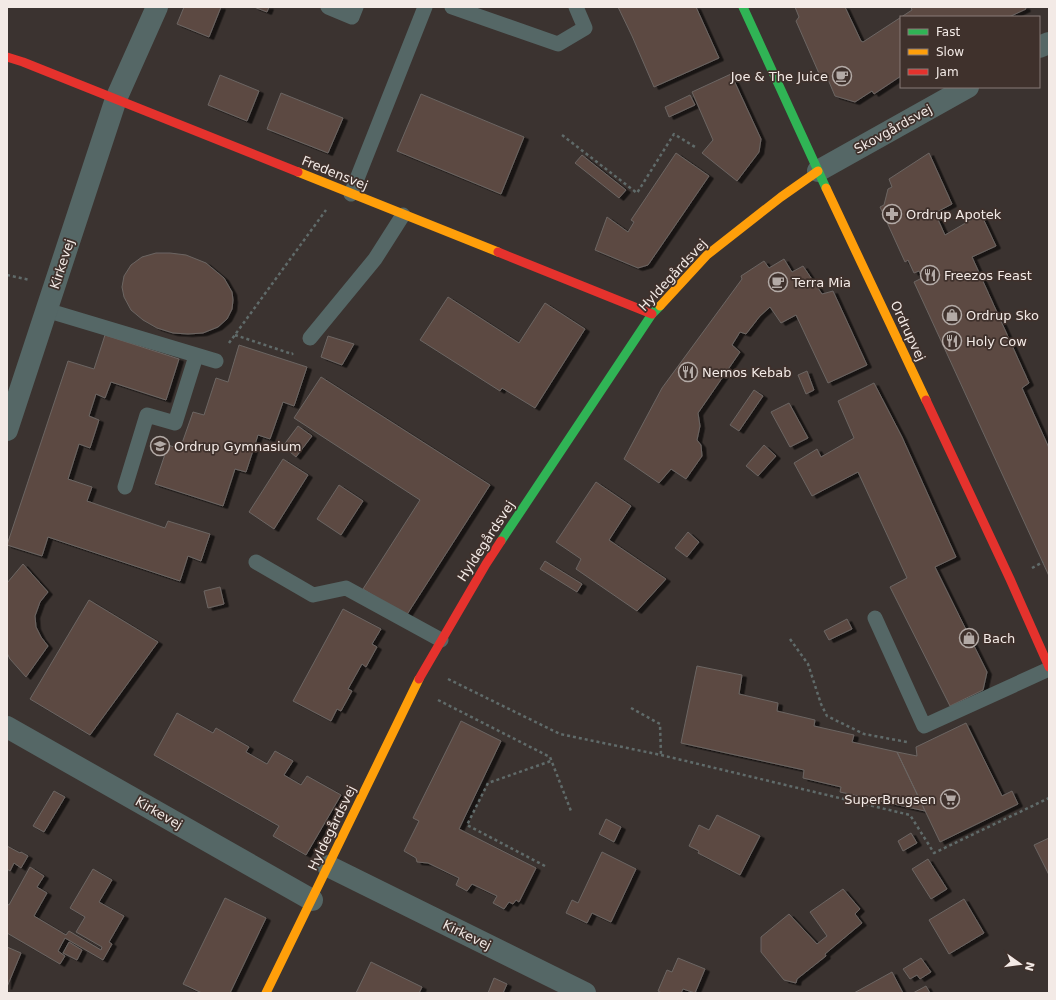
<svg xmlns="http://www.w3.org/2000/svg" width="1056" height="1000" font-family="'DejaVu Sans',sans-serif">
  <style>
    .building { fill: #5b4a43; stroke: #6c6562; filter: url(#shadow) }
    .lines { fill: none; stroke-linecap: round; stroke-linejoin: round }
    .path { stroke: #606b6a; stroke-width: 2.5; stroke-dasharray: 3 3; stroke-linecap: butt }
    .lane { stroke: #556766; stroke-width: 15 }
    .street { stroke: #556766; stroke-width: 22 }
    .fast { stroke: #30b455; stroke-width: 9 }
    .slow { stroke: #ff9f0a; stroke-width: 9 }
    .jam { stroke: #e5322d; stroke-width: 9 }
    .labels { text-anchor: middle; dominant-baseline: central; stroke-width: 3.5; stroke-linejoin: round; paint-order: stroke }
    .poi-label { font-size: 13px; fill: #f3eae6; stroke: #3f312c; text-anchor: start }
    .street-label { font-size: 13px; fill: #f3eae6; stroke: #3f312c }
  </style>
  <defs>
    <filter id="shadow"><feDropShadow dx="4.5" dy="2.5" stdDeviation="0" flood-color="#0009"/></filter>
  </defs>
  <rect width="100%" height="100%" fill="#3b3330"/>
  <path class="building" d="M 184,7 L 221,7 L 209,37 L 177,24 Z
    M 254,7 L 269,7 L 267,12 Z
    M 618,7 L 696,7 L 719,58 L 654,87 L 632,36 Z
    M 795,7 L 845,7 L 861,41 L 863,42 L 912,10 L 911,7 L 1025,7 L 1026,9 L 1009,17 L 901,17 L 901,76 L 874,94 L 872,91 L 855,102 L 835,96 L 827,77 L 821,78 L 796,21 L 799,17 Z
    M 731,74 L 761,139 L 759,152 L 737,181 L 702,153 L 713,140 L 692,92 Z
    M 220,75 L 259,91 L 247,121 L 208,105 Z
    M 281,93 L 343,118 L 328,153 L 267,129 Z
    M 421,94 L 524,137 L 501,194 L 397,151 Z
    M 690,95 L 695,105 L 669,117 L 665,107 Z
    M 676,153 L 709,176 L 648,265 L 638,268 L 595,250 L 607,217 L 628,232 L 634,222 L 631,220 Z
    M 929,153 L 952,204 L 935,213 L 945,235 L 981,214 L 996,246 L 972,257 L 1029,383 L 1022,388 L 1049,448 L 1049,576 L 914,282 L 922,278 L 919,271 L 914,273 L 908,260 L 905,262 L 880,207 L 884,205 L 888,189 L 892,187 L 889,179 Z
    M 582,155 L 626,190 L 619,198 L 575,163 Z
    M 156,253 L 170,253 L 186,255 L 206,263 L 224,278 L 232,292 L 233,300 L 232,309 L 227,319 L 218,327 L 203,333 L 188,334 L 173,333 L 157,328 L 143,320 L 131,310 L 124,297 L 122,287 L 124,276 L 131,265 L 142,257 Z
    M 784,259 L 792,272 L 803,266 L 822,294 L 833,291 L 867,365 L 828,383 L 796,315 L 781,323 L 770,307 L 760,316 L 746,334 L 740,332 L 732,345 L 740,352 L 698,413 L 700,426 L 697,440 L 701,445 L 702,456 L 686,479 L 671,469 L 659,483 L 624,459 L 662,388 L 742,279 L 741,276 L 764,261 L 769,268 Z
    M 448,297 L 519,343 L 545,303 L 585,329 L 535,408 L 502,388 L 500,391 L 420,340 Z
    M 105,335 L 179,359 L 166,400 L 111,382 L 105,398 L 96,394 L 89,416 L 99,420 L 90,448 L 79,444 L 68,479 L 92,487 L 87,501 L 165,528 L 168,521 L 210,534 L 201,561 L 188,556 L 180,581 L 48,537 L 42,556 L 7,545 L 68,361 L 94,369 Z
    M 328,336 L 354,344 L 342,365 L 321,357 Z
    M 239,345 L 307,367 L 294,406 L 283,402 L 270,439 L 258,435 L 246,472 L 235,469 L 223,506 L 155,484 L 168,445 L 180,449 L 193,412 L 204,415 L 216,378 L 228,382 Z
    M 807,371 L 814,390 L 806,394 L 798,375 Z
    M 321,377 L 490,485 L 406,616 L 363,589 L 420,500 L 294,418 Z
    M 874,383 L 902,437 L 956,557 L 935,567 L 987,672 L 983,690 L 950,706 L 890,587 L 907,578 L 858,472 L 812,496 L 794,463 L 817,449 L 821,457 L 854,438 L 838,401 Z
    M 754,390 L 763,396 L 739,431 L 730,425 Z
    M 789,403 L 808,438 L 790,447 L 771,412 Z
    M 298,426 L 312,436 L 296,457 L 283,446 Z
    M 764,445 L 776,456 L 758,476 L 746,466 Z
    M 283,459 L 308,475 L 274,529 L 249,512 Z
    M 596,482 L 631,506 L 609,540 L 666,579 L 637,611 L 576,569 L 581,559 L 556,542 Z
    M 339,485 L 363,501 L 341,535 L 317,519 Z
    M 688,532 L 699,542 L 687,557 L 675,548 Z
    M 545,561 L 582,584 L 577,592 L 540,569 Z
    M 23,564 L 48,592 L 40,602 L 35,616 L 36,627 L 41,637 L 48,646 L 26,677 L 10,659 L 7,653 L 7,583 Z
    M 220,587 L 224,604 L 208,608 L 204,591 Z
    M 89,600 L 158,642 L 90,735 L 30,699 Z
    M 343,609 L 381,629 L 372,644 L 377,647 L 366,667 L 362,664 L 348,689 L 352,691 L 341,711 L 337,709 L 331,721 L 293,701 Z
    M 847,619 L 852,629 L 829,640 L 824,631 Z
    M 697,666 L 742,675 L 739,694 L 778,703 L 777,711 L 815,720 L 814,726 L 854,735 L 852,742 L 897,752 L 925,811 L 840,792 L 841,787 L 803,778 L 804,770 L 681,743 Z
    M 177,713 L 213,733 L 216,728 L 249,747 L 246,752 L 267,764 L 275,751 L 293,761 L 284,775 L 301,785 L 307,776 L 341,795 L 306,855 L 273,836 L 279,826 L 154,755 Z
    M 461,721 L 501,741 L 459,829 L 536,868 L 519,902 L 516,900 L 513,904 L 509,902 L 504,909 L 493,903 L 497,896 L 472,884 L 467,891 L 456,885 L 459,878 L 428,863 L 417,862 L 416,858 L 404,851 L 419,821 L 413,818 Z
    M 966,723 L 1002,796 L 1012,791 L 1018,804 L 940,842 L 897,752 L 917,756 L 916,747 Z
    M 54,791 L 65,797 L 44,832 L 33,826 Z
    M 717,815 L 760,836 L 740,875 L 698,853 L 699,851 L 689,846 L 699,825 L 709,830 Z
    M 606,819 L 621,827 L 614,842 L 599,834 Z
    M 911,833 L 917,843 L 903,851 L 898,841 Z
    M 1049,838 L 1049,875 L 1034,845 Z
    M 7,846 L 20,853 L 21,852 L 28,856 L 21,868 L 14,863 L 10,871 L 7,869 Z
    M 602,852 L 636,869 L 611,922 L 592,913 L 587,923 L 566,913 L 572,900 L 578,903 Z
    M 928,859 L 947,889 L 931,899 L 912,869 Z
    M 30,867 L 44,876 L 37,887 L 47,893 L 34,916 L 66,935 L 69,931 L 101,950 L 102,947 L 76,932 L 85,917 L 70,908 L 93,869 L 112,880 L 99,902 L 124,916 L 109,942 L 112,944 L 103,960 L 65,938 L 58,951 L 65,956 L 60,964 L 7,933 L 7,904 L 9,905 Z
    M 843,889 L 860,909 L 855,914 L 862,923 L 825,954 L 826,956 L 797,979 L 796,983 L 784,980 L 761,952 L 761,937 L 789,914 L 817,944 L 827,936 L 810,912 Z
    M 225,898 L 266,918 L 230,993 L 202,993 L 183,984 Z
    M 964,899 L 984,933 L 949,954 L 929,920 Z
    M 69,942 L 82,950 L 77,960 L 63,953 Z
    M 7,947 L 21,953 L 7,987 Z
    M 678,958 L 705,969 L 695,993 L 683,989 L 681,993 L 662,993 L 658,991 L 667,970 L 672,972 Z
    M 921,958 L 931,972 L 920,979 L 917,975 L 910,979 L 903,969 Z
    M 371,962 L 422,987 L 419,993 L 356,993 Z
    M 892,972 L 903,993 L 854,993 Z
    M 494,978 L 507,984 L 503,993 L 488,993 Z
    M 926,986 L 930,993 L 913,993 Z"/>
  <g class="lines">
    <path class="path" d="M 562,135 L 637,193 L 674,134 L 695,147
      M 7,275 L 30,280
      M 235,335 L 292,354 L 293,353
      M 229,343 L 326,210
      M 1032,568 L 1043,562
      M 790,639 L 808,664 L 821,704 L 827,716 L 864,734 L 907,742
      M 448,679 L 560,734 L 661,755 L 910,815 L 934,853 L 1049,798
      M 438,700 L 550,757 L 571,811
      M 631,708 L 660,724 L 661,755
      M 545,866 L 467,825 L 488,783 L 551,761"/>
    <path class="lane" d="M 328,7 L 352,17 L 356,7
      M 452,7 L 558,44 L 585,28 L 576,7
      M 351,194 L 425,7
      M 46,310 L 216,361
      M 310,338 L 375,259 L 403,215
      M 125,487 L 147,415 L 175,423 L 196,356
      M 256,562 L 313,595 L 346,588 L 441,640
      M 875,618 L 924,726 L 1049,669"/>
    <path class="street" d="M 1039,47 L 1049,43
      M 818,171 L 968,87
      M 7,430 L 116,99 L 157,7
      M 7,727 L 312,900
      M 328,866 L 585,993"/>
    <path class="fast" d="M 743,7 L 826,188
      M 501,541 L 652,314 L 660,306"/>
    <path class="slow" d="M 298,172 L 498,252
      M 826,188 L 926,400
      M 660,306 L 707,255 L 781,197 L 818,171
      M 266,993 L 419,679"/>
    <path class="jam" d="M 7,57 L 23,62 L 298,172
      M 498,252 L 652,314
      M 926,400 L 1010,579 L 1049,667
      M 419,679 L 486,564 L 501,541"/>
  </g>
  <defs>
    <g id="cafe-ring" transform="scale(1)"><circle r="9.5" fill="#3f312c" stroke="#b3aaa6" stroke-width="1.5"/><path d="M-5.5-4.5H6V0H3Q3 3.5 0 3.5H-2.5Q-5.5 3.5-5.5 0ZM3-3.2v2h1.7v-2ZM-6 4.5H4V6H-6Z" fill="#b3aaa6"/></g>
    <g id="pharmacy-ring" transform="scale(1)"><circle r="9.5" fill="#3f312c" stroke="#b3aaa6" stroke-width="1.5"/><path d="M-2-6h4v4h4v4h-4v4h-4v-4h-4v-4h4Z" fill="#b3aaa6"/></g>
    <g id="restaurant-ring" transform="scale(1)"><circle r="9.5" fill="#3f312c" stroke="#b3aaa6" stroke-width="1.5"/><path d="M-5-6h1v4h1v-4h1v4h1v-4h1v5L-1.5 .5V6h-2V.5L-5-1ZM5-6V6H3V1.5H1.5Q1.5-4 5-6Z" fill="#b3aaa6"/></g>
    <g id="shop-ring" transform="scale(1)"><circle r="9.5" fill="#3f312c" stroke="#b3aaa6" stroke-width="1.5"/><path d="M-5-2.5h2.3a2.7 3.5 0 0 1 5.4 0H5L5.5 6h-11ZM-1.5-2.5h3a1.5 2.3 0 0 0-3 0Z" fill="#b3aaa6"/></g>
    <g id="school-ring" transform="scale(1)"><circle r="9.5" fill="#3f312c" stroke="#b3aaa6" stroke-width="1.5"/><path d="M0-5L7-2L0 1L-7-2ZM-4 1L0 2.5L4 1V4Q0 6-4 4Z" fill="#b3aaa6"/></g>
    <g id="supermarket-ring" transform="scale(1)"><circle r="9.5" fill="#3f312c" stroke="#b3aaa6" stroke-width="1.5"/><path d="M-6-5.5h2.5l.6 2H6L4.5 2H-2.5L-4.4-4H-6ZM-1.5 3.2a1.3 1.3 0 1 0 .1 0ZM3 3.2a1.3 1.3 0 1 0 .1 0Z" fill="#b3aaa6"/></g>
  </defs>
  <g fill-rule="evenodd">
    <use href="#cafe-ring" x="842" y="76"/>
    <use href="#pharmacy-ring" x="892" y="214"/>
    <use href="#restaurant-ring" x="930" y="275"/>
    <use href="#cafe-ring" x="778" y="282"/>
    <use href="#shop-ring" x="952" y="315"/>
    <use href="#restaurant-ring" x="952" y="341"/>
    <use href="#restaurant-ring" x="688" y="372"/>
    <use href="#school-ring" x="160" y="446"/>
    <use href="#shop-ring" x="969" y="638"/>
    <use href="#supermarket-ring" x="950" y="799"/>
  </g>
  <g class="labels">
    <g class="poi-label">
      <text x="828" y="76" text-anchor="end">Joe &amp; The Juice</text>
      <text x="906" y="214">Ordrup Apotek</text>
      <text x="944" y="275">Freezos Feast</text>
      <text x="792" y="282">Terra Mia</text>
      <text x="966" y="315">Ordrup Sko</text>
      <text x="966" y="341">Holy Cow</text>
      <text x="702" y="372">Nemos Kebab</text>
      <text x="174" y="446">Ordrup Gymnasium</text>
      <text x="983" y="638">Bach</text>
      <text x="936" y="799" text-anchor="end">SuperBrugsen</text>
    </g>
    <g class="street-label">
      <text transform="translate(893 129) rotate(-29)">Skovgårdsvej</text>
      <text transform="translate(335 173) rotate(22)">Fredensvej</text>
      <text transform="translate(62 264) rotate(-72)">Kirkevej</text>
      <text transform="translate(673 275) rotate(-47)">Hyldegårdsvej</text>
      <text transform="translate(908 331) rotate(65)">Ordrupvej</text>
      <text transform="translate(486 541) rotate(-57)">Hyldegårdsvej</text>
      <text transform="translate(159 813) rotate(30)">Kirkevej</text>
      <text transform="translate(332 828) rotate(-64)">Hyldegårdsvej</text>
      <text transform="translate(467 935) rotate(26)">Kirkevej</text>
    </g>
  </g>
  <rect width="1056" height="1000" fill="none" stroke="#f3eae6" stroke-width="16"/>
  <rect x="900" y="16" width="140" height="72" fill="#3f312c" stroke="#877b76"/>
  <rect x="908" y="29" width="20" height="6" fill="#30b455" stroke="#877b76"/>
  <text x="936" y="36" font-size="12" fill="#f3eae6">Fast</text>
  <rect x="908" y="49" width="20" height="6" fill="#ff9f0a" stroke="#877b76"/>
  <text x="936" y="56" font-size="12" fill="#f3eae6">Slow</text>
  <rect x="908" y="69" width="20" height="6" fill="#e5322d" stroke="#877b76"/>
  <text x="936" y="76" font-size="12" fill="#f3eae6">Jam</text>
  <g transform="translate(1020 964) rotate(104)" stroke="#3f312c" stroke-width="3" paint-order="stroke">
  <path d="M0-3L7 15L0 10L-7 15Z" fill="#f3eae6"/>
  <text y="-6" font-size="11" font-weight="bold" text-anchor="middle" fill="#f3eae6">N</text>
  </g>
</svg>
